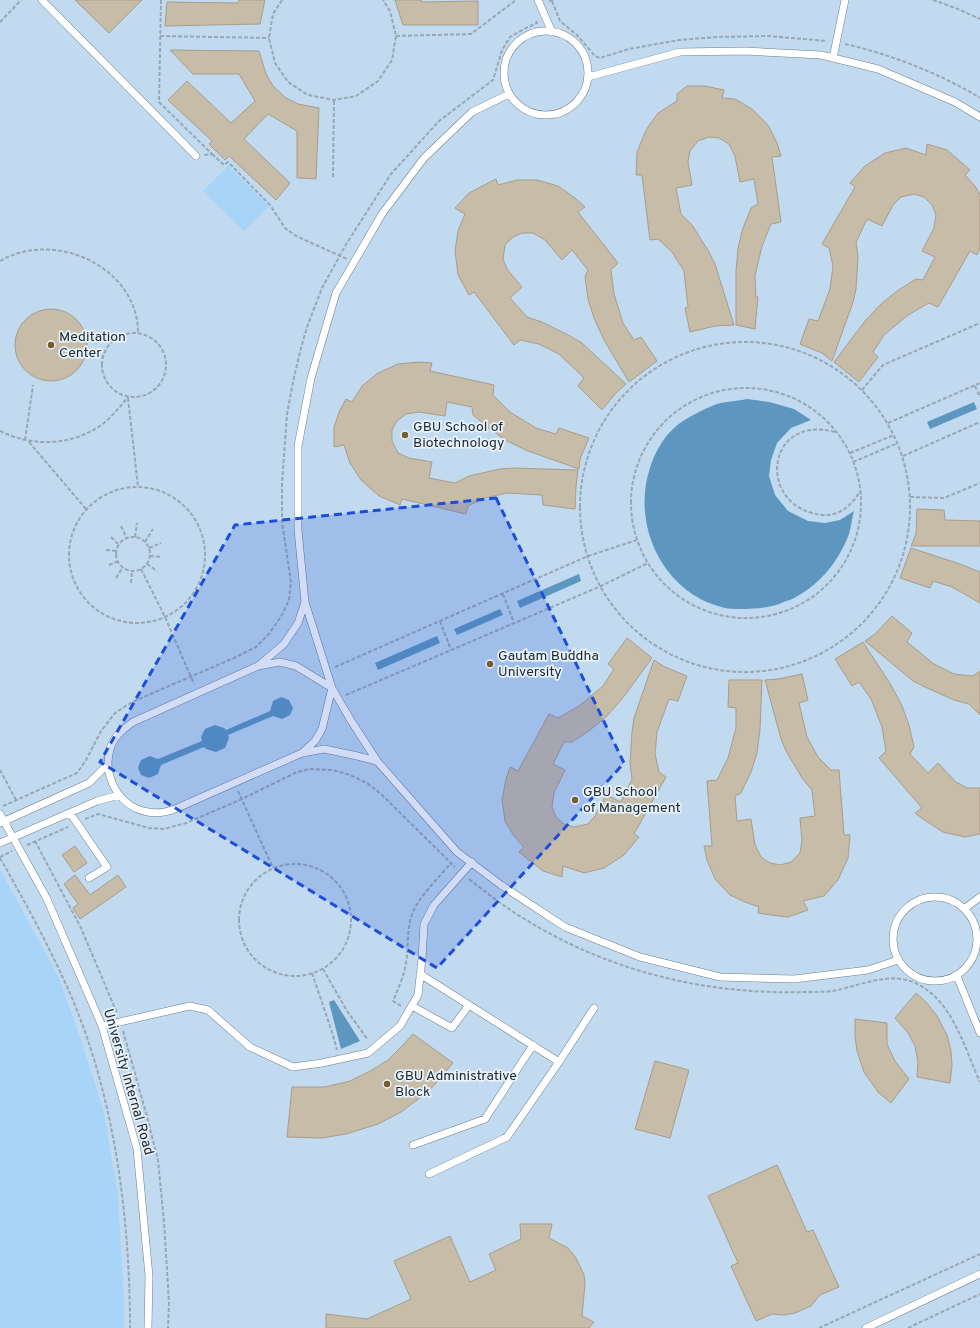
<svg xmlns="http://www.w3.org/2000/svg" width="980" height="1328" font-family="Overpass,sans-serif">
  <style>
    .built { fill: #c1daef }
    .green { fill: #a8d4f7 }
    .water { fill: #5d96bf }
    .building { fill: #c7bca8; stroke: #a89d8a }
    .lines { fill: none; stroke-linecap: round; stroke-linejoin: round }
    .lane-casing { stroke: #6d7f8d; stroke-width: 8 }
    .path { stroke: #98a7b3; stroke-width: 2; stroke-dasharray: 4 2; stroke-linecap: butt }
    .lane { stroke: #fff; stroke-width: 7 }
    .marked { fill: #1d4ed8; fill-opacity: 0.2; stroke: #1d4ed8; stroke-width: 3; stroke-dasharray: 8 5; stroke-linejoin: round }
    .poi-dot { fill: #755d2e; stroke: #e7f3fc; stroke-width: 1.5 }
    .labels { text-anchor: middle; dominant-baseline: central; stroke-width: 3.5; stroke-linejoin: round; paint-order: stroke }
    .poi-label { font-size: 14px; fill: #22292f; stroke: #e7f3fc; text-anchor: start }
    .street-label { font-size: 14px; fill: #22292f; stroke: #e7f3fc }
  </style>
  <rect width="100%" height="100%" fill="#d3e6f6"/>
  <path class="built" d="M 0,0 L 980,0 L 980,1328 L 0,1328 Z"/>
  <path class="green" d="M 228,166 L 269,206 L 244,231 L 203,191 Z
    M 0,869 L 59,978 L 81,1040 L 103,1109 L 118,1195 L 124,1303 L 124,1328 L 0,1328 Z"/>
  <path class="water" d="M 747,399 L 769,402 L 794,409 L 811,420 L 791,428 L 777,443 L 771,460 L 769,476 L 775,495 L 788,511 L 808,521 L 825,523 L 840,520 L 854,511 C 852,518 851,527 849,534 C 838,563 818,587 790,600 C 785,601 780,604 776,605 C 764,609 736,610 725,608 C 663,594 631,525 650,468 C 654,455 662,439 673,429 C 683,419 704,409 717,404 C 727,401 738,401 747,399 Z
    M 974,402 L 977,409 L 930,429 L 927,422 Z
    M 579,574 L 581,581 L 520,608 L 517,601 Z
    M 500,609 L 503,615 L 457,635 L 454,629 Z
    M 437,636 L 440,643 L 378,670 L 375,663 Z
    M 281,697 L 289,700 L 293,708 L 290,715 L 282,719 L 273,716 L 228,735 L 229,738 L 225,748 L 216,752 L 206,749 L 204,747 L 161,765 L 158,774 L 149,778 L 141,775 L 138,768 L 141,760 L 150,756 L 158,759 L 202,741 L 201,737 L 205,729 L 215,725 L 224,728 L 226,730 L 270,711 L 273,701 Z
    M 334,1000 L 360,1041 L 341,1049 L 329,1002 Z"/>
  <path class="building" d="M 75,0 L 142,0 L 109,33 Z
    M 239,0 L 265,0 L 260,24 L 165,26 L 167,2 L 238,3 Z
    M 395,0 L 421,0 L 422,2 L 478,1 L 478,25 L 403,25 Z
    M 170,50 L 259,51 L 266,74 L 273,86 L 286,98 L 298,104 L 319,108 L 316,179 L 297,178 L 297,131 L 268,114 L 244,139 L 290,183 L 276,200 L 229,156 L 225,160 L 209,144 L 212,141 L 168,100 L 187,81 L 231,123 L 255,101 L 239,74 L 193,74 Z
    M 687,86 L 705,86 L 724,90 L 722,98 L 735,99 L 752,109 L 768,125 L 777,143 L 781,156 L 772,157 L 781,222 L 771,224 L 762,246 L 755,276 L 756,297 L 758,297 L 755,329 L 736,325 L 736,272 L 738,248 L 743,228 L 751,208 L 758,204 L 754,179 L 740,182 L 735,156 L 729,144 L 719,138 L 709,137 L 698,141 L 690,151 L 688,162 L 692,185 L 676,188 L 681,214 L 692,225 L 709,252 L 715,264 L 734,325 L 715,326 L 690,332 L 685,308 L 688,307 L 684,271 L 672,252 L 658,239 L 650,240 L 642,175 L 636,175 L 637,152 L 646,130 L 658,113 L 677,101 L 677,94 Z
    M 927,144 L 947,150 L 970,170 L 965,175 L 975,186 L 980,195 L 980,248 L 977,255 L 970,251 L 938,307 L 929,303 L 908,315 L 884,335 L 873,352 L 878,357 L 859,382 L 834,362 L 865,321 L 881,304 L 897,291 L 916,279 L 923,280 L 935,257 L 922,251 L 934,228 L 936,215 L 932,205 L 924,197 L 914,194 L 901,197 L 893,205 L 882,226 L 867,219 L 856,242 L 858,257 L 856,289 L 853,302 L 832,361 L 822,353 L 800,344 L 809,319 L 818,321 L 830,289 L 833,266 L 829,248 L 822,244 L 855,187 L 850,183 L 865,166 L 885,153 L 906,148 L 926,155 Z
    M 496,179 L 498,185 L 517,180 L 537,180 L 558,186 L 575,198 L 585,207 L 578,212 L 618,263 L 611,270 L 614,294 L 623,323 L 634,340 L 641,337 L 657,361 L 629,382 L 604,340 L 594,318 L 588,299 L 585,277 L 588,270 L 572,250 L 562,260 L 545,240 L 533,233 L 522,233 L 513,237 L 505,245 L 503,259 L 507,269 L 522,287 L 510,298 L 527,317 L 542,322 L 570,336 L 582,343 L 626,384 L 616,393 L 602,410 L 578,386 L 584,378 L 559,354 L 539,344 L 520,340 L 514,345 L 474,292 L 469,295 L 458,275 L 455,251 L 458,231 L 465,214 L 455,208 L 469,193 Z
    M15 345a36 36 0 1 1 72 0a36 36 0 1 1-72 0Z
    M 419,362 L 432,363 L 430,371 L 494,385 L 493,395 L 510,412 L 536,428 L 556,434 L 559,428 L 589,438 L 580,459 L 579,469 L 528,451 L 507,441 L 490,429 L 473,415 L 472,407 L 447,402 L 445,416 L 419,412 L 406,414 L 397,421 L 392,430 L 392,441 L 398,453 L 409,458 L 432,462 L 429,478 L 455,483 L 469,476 L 500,469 L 514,468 L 578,470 L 576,486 L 575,509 L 543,505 L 542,495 L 507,493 L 485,498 L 468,506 L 466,514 L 402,499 L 400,505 L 379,496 L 361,480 L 350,463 L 344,445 L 334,447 L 334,427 L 340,410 L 346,399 L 352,402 L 362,386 L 378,373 L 398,364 Z
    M 917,509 L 944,510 L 945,520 L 980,521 L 980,546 L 911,546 L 916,534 Z
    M 911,548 L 960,564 L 980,572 L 980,603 L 952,587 L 933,581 L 930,588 L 900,578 Z
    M 892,616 L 912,633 L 907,642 L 934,664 L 954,674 L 973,676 L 980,671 L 980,715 L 969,704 L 954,700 L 925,687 L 913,681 L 865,641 L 875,634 Z
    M 627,638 L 652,658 L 622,699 L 606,717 L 590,730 L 572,742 L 564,742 L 553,764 L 565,770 L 554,793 L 552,807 L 556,817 L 564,824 L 574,827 L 588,824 L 595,816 L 606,795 L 621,802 L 632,779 L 630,763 L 632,732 L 634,718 L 654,660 L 665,667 L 687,676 L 678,701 L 669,699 L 657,732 L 655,754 L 659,772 L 666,777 L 634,834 L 639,837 L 624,855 L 604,868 L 584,873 L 563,866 L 562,877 L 543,871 L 519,852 L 524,847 L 514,836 L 505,821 L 502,800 L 506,779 L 510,767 L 518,771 L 549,714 L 558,718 L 579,706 L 603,686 L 614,669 L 608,664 Z
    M 863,642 L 891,685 L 902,706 L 909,725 L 914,747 L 910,754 L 928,773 L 938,763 L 956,782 L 967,788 L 980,788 L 980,834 L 965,837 L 943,832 L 926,821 L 915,813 L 922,808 L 879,758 L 886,751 L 882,727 L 871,699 L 859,682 L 852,686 L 835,659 Z
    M 802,674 L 808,700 L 799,703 L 807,737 L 818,757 L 831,770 L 839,770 L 844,835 L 850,835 L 848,858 L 838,880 L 824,896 L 803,901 L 808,910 L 788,917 L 771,915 L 758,913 L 759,907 L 745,902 L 730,895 L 715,879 L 707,860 L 704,846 L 712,846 L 707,781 L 717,780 L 728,758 L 736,728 L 736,708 L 728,707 L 729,680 L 762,680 L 760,729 L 757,753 L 751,772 L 741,793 L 735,796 L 737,821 L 751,819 L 755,845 L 761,857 L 770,863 L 780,865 L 791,862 L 800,853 L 802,841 L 800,818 L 815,816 L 812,790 L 802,778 L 786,751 L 781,739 L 765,680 L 778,679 Z
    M 75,846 L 87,863 L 74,872 L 62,855 Z
    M 75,875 L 90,895 L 118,875 L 126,887 L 80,919 L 73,908 L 78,904 L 64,884 Z
    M 916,993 L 926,1002 L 937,1016 L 947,1035 L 951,1051 L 952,1065 L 950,1083 L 917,1077 L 918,1062 L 915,1046 L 908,1033 L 895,1018 Z
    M 855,1019 L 887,1023 L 887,1044 L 895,1061 L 909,1079 L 891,1103 L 878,1092 L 864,1072 L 857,1051 L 855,1036 Z
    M 413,1034 L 453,1063 L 429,1091 L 401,1112 L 378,1124 L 346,1134 L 322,1138 L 287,1137 L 292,1087 L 325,1087 L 350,1081 L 372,1070 L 388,1060 L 402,1046 Z
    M 655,1061 L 689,1070 L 670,1138 L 635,1129 Z
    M 777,1165 L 807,1232 L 813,1230 L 839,1287 L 820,1295 L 811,1306 L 795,1313 L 784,1315 L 772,1314 L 756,1321 L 731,1266 L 738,1263 L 708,1196 Z
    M 520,1224 L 552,1224 L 549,1238 L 568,1248 L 576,1258 L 584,1275 L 585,1284 L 582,1316 L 594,1322 L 589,1328 L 326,1328 L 326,1314 L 367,1319 L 411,1299 L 394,1261 L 450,1236 L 470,1282 L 496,1270 L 489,1254 L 521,1239 Z"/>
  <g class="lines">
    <g class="lane-casing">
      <path id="lane" d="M 42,0 L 196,156
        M 538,0 L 552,32
        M504 73a42 42 0 1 1 84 0a42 42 0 1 1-84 0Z
        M 833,58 L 845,0
        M 588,77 L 680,52 L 745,51 L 821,55 L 878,69 L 955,102 L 980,117
        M 509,94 L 472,112 L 424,158 L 382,214 L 336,293 L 311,378 L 298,446 L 298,530 L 305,602 L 332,688 L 350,719 L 377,761 L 457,852 L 501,885 L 565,927 L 640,957 L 720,977 L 794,979 L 868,970 L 898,960
        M 280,662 L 296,666 L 332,688 L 322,729 L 315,741 L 302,753 L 175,809 C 167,812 157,814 148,812 C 118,807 101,774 111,746 C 115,735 125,728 133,722 L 258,666 Z
        M 258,666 L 284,644 L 298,623 L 305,602
        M 302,753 L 324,749 L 353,755 L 377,761
        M 70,813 L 107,867 L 89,878
        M 0,814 L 47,899 L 102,1026 L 137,1149 L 149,1276 L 148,1328
        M 0,823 L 89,783 L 108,764
        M 0,843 L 97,801 L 119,795
        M893 939a42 42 0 1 1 84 0a42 42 0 1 1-84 0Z
        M 964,909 L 980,897
        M 420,974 L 559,1062 L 507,1137 L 429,1174
        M 957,976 L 980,1033
        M 412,1006 L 452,1028 L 469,1005
        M 102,1026 L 190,1006 L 208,1010 L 250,1047 L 293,1067 L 322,1063 L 368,1053 L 400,1026 L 418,995 L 422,959 L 424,924 L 434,905 L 472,862
        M 559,1062 L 594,1008
        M 413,1145 L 485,1119 L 533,1045
        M 866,1328 L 980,1274"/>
    </g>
    <path class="path" d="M 161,0 L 159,102 L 212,154 L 204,155
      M 282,0 L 273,14 L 269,38 L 275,63 L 288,82 L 308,95 L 334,100 L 356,96 L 378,81 L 392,60 L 396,36 L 390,11 L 383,0
      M 933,0 L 958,9 L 980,19
      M 549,1 L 553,0
      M 552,1 L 560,21 L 577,35 L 595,56 L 600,58 L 629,49 L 679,40 L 716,37 L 768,36 L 827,41
      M 0,22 L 21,0
      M 160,36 L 269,38
      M 396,36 L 471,34 L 516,0
      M 845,44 C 890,54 941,74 980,98
      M 212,154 L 224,165 L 228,162 L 270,205 L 285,228 L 296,236 L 347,259
      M 333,177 L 334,101
      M 0,261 C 55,229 138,267 138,333
      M102 365a32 32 0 1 1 64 0a32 32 0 1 1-64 0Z
      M580 507a165 165 0 1 1 330 0a165 165 0 1 1-330 0Z
      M 90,353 L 103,357
      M 975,386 L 980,397
      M631 503a115 115 0 1 1 230 0a115 115 0 1 1-230 0Z
      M 862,390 L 883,365 L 980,323
      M 128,398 L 138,487
      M 888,423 L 980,383
      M 0,431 C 33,447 69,446 100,426 C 111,418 120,407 128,397
      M 835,432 C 764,413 756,510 824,515 C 840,516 853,504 860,491
      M 25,440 L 33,385
      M 29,442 L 86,509
      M 850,453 L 894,435
      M 903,456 L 980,422
      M 853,462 L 898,443
      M69 555a68 68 0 1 1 136 0a68 68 0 1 1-136 0Z
      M 910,497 L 944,498 L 980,483
      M 121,526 L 127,539
      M 111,537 L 119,545
      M 135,537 L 137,523
      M116 554a17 17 0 1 1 34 0a17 17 0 1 1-34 0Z
      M 145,542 L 153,529
      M 149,548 L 161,543
      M 106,550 L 117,551
      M 150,556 L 162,557
      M 147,564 L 157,571
      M 109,565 L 118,561
      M 141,569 L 165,617 L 194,684
      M 116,578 L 123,567
      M 131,583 L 132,571
      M 503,594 L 514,623
      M 440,621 L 451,650
      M 335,667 L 588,556 L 637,540
      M 346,695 L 601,586 L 648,563
      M 0,770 L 16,800
      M 238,791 L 273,868
      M 3,806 L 77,773 L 86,760 L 101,731 L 115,713 L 132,702 L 234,658 L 256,647 L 269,634 L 282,615 L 289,600 L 291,582 L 282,522 L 282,484 L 287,414 L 294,377 L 301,348 L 307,327 L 322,288 L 345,246 L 391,174 L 439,121 L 493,80 L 502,50 L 510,37 L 524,29 L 537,23 L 536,21
      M 85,819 L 98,814 L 149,828 L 164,829 L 186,823 L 242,799 L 297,772 L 309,769 L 333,770 L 350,775 L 367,783 L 381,794 L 455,867
      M 35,841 L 81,928 L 117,1013
      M 27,845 L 68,827
      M 0,857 L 12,851
      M 0,858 C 24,900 48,944 68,989 C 114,1092 130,1216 130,1328
      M239 920a56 56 0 1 1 112 0a56 56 0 1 1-112 0Z
      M 469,879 C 488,894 507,909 528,921 C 611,972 708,995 806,992 C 815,992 824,992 833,991 C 858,986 888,972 913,982 C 952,998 964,1047 980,1082
      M 323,969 L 347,1011 L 368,1040
      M 312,973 L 332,1032 L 337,1050
      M 401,1006 L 393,1001 C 398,989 404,976 406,963 C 409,946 406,928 413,912 C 419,897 440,876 451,863
      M 123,1031 L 146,1113 L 158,1160 L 164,1222 L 169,1303 L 168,1328
      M 819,1328 L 980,1254
      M 908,1328 L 980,1294"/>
    <use href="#lane" class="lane"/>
  </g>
  <path class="marked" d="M 496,498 L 624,763 L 437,968 L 100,762 L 235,525 Z"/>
  <g class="poi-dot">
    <circle cx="51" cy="345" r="4"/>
    <circle cx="405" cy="435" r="4"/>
    <circle cx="490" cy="664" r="4"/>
    <circle cx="575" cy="800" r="4"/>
    <circle cx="387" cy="1084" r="4"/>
  </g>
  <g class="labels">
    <g class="poi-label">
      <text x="59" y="337">Meditation<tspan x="59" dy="16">Center</tspan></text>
      <text x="413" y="427">GBU School of<tspan x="413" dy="16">Biotechnology</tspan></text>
      <text x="498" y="656">Gautam Buddha<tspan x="498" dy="16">University</tspan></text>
      <text x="583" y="792">GBU School<tspan x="583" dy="16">of Management</tspan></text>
      <text x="395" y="1076">GBU Administrative<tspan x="395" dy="16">Block</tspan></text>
    </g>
    <g class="street-label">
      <text transform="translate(128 1082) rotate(74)">University Internal Road</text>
    </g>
  </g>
</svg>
